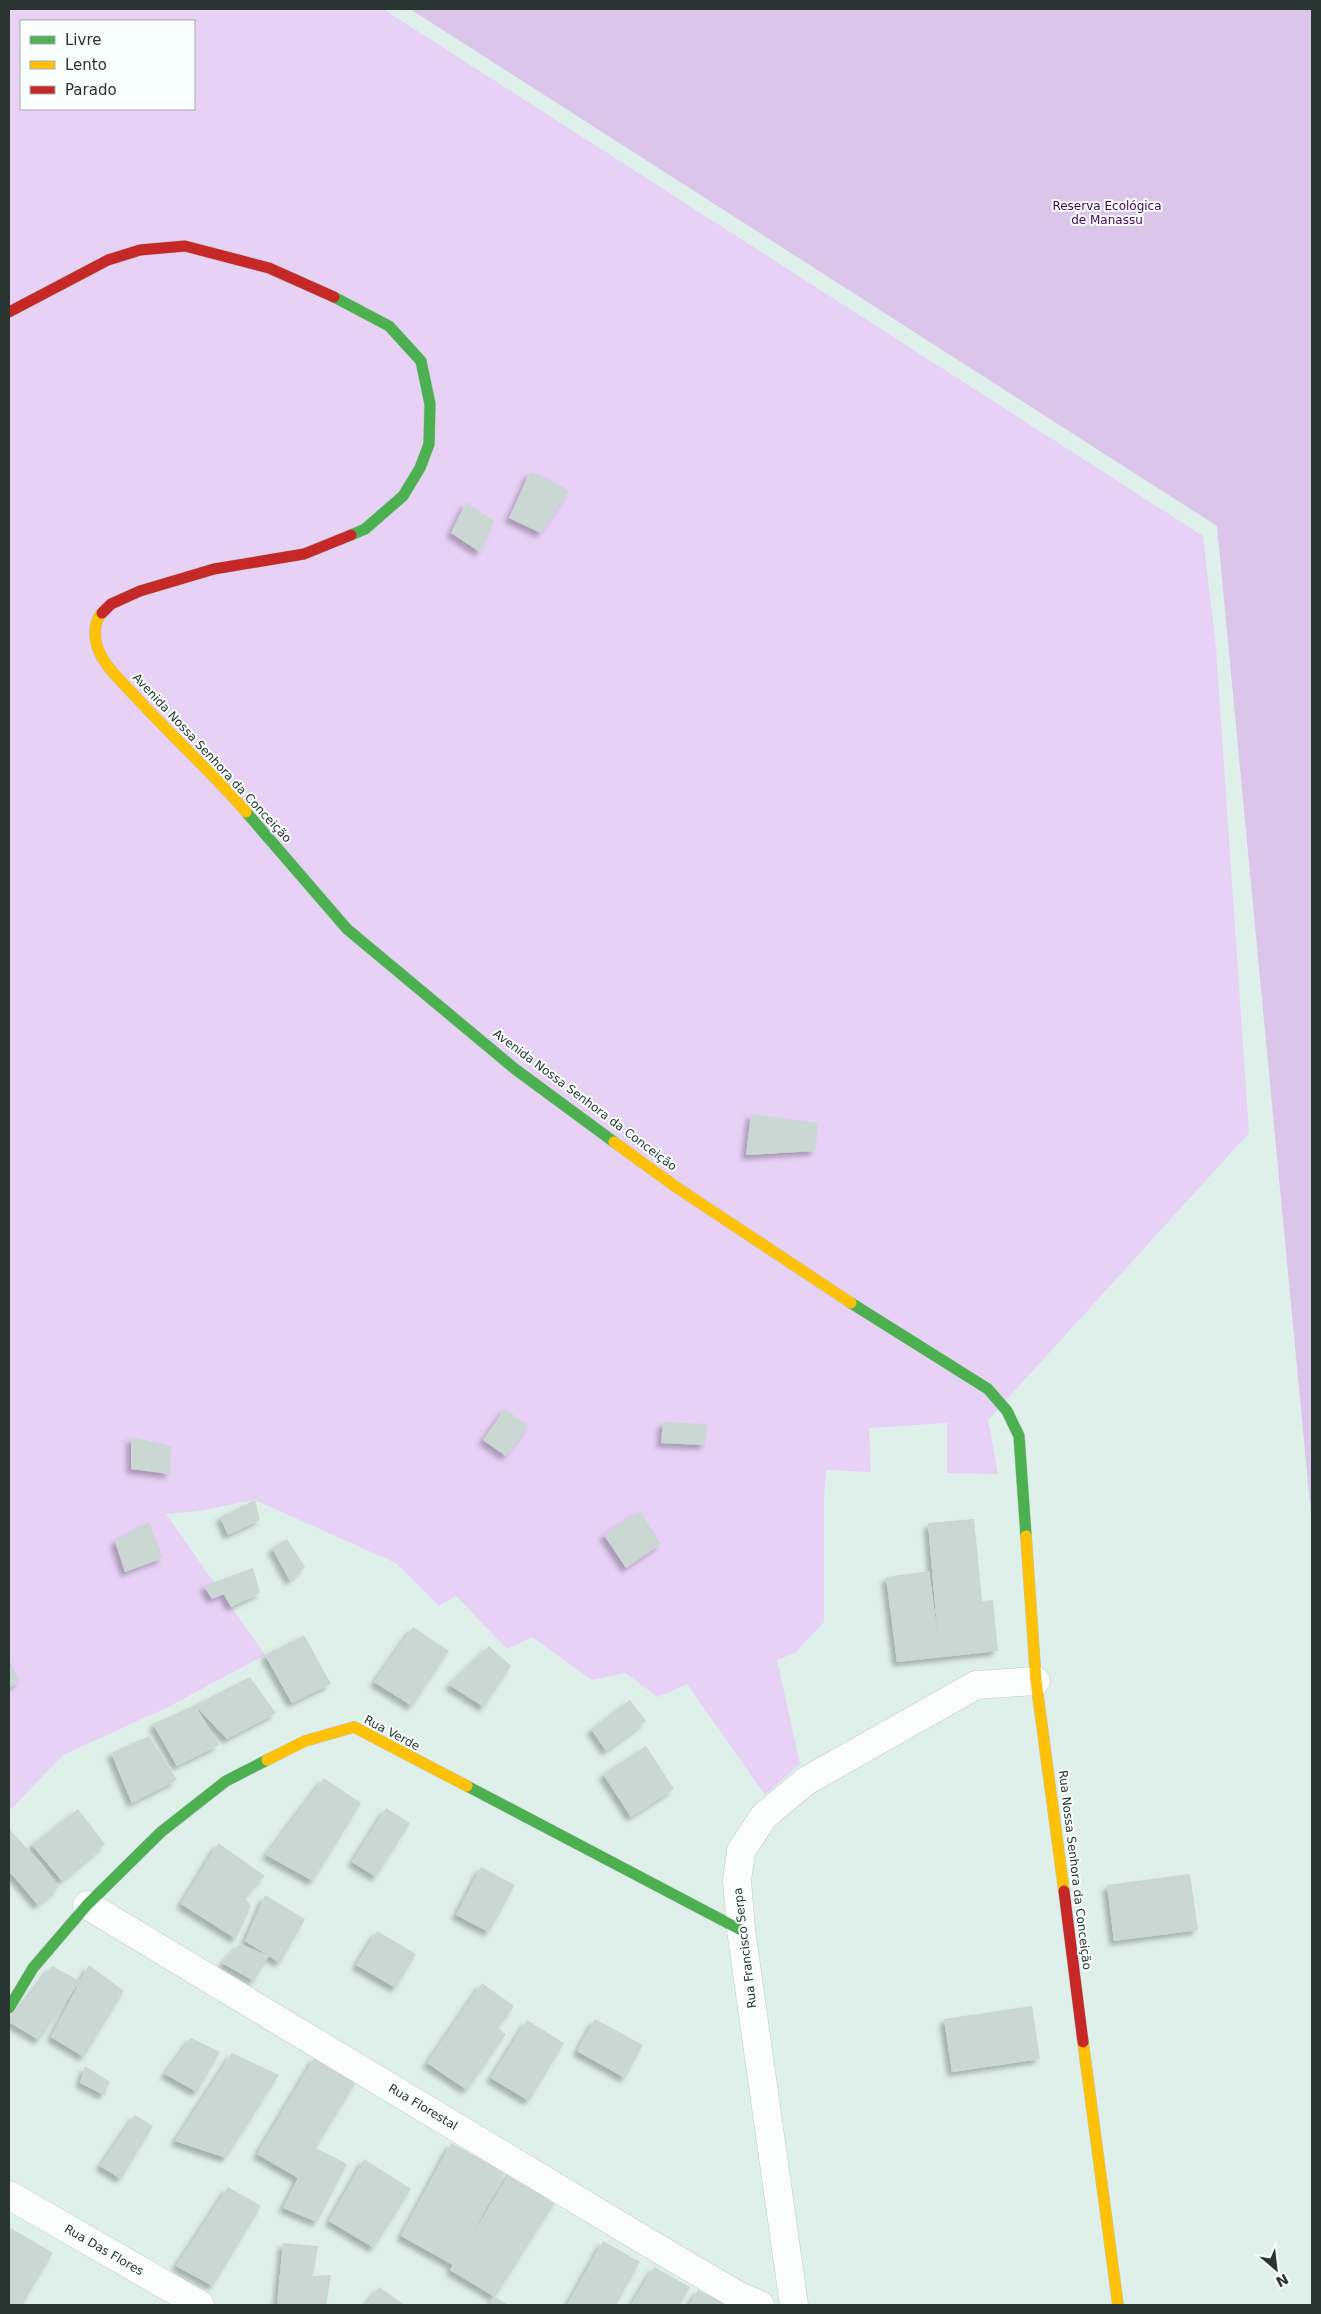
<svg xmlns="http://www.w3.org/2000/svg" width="1321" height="2314" font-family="'DejaVu Sans',sans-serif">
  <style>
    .green { fill: #e7d1f5; fill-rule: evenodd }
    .forest { fill: #dbc5e9 }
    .building { fill: #cad7d3; filter: url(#shadow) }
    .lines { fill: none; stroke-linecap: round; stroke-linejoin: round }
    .street-casing { stroke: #bccac6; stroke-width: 29 }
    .fast-casing { stroke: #bccac6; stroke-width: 12 }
    .slow-casing { stroke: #bccac6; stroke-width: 12 }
    .jam-casing { stroke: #bccac6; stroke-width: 12 }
    .street { stroke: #fafdfc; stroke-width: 28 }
    .fast { stroke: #4caf50; stroke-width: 11 }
    .slow { stroke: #ffc107; stroke-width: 11 }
    .jam { stroke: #c62828; stroke-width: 11 }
    .labels { text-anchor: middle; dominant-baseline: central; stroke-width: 4; stroke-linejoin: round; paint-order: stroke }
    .park-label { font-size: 12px; fill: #460056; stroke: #f8fefc }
    .street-label { font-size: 12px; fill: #283531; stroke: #f8fefc }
  </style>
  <defs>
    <filter id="shadow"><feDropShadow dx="-4.5" dy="4.5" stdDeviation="2.5" flood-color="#0004"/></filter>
  </defs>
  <rect width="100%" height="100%" fill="#dff0eb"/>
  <path class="green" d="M 9,9 L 383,9 L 1203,536 L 1216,648 L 1249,1133 L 988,1420 L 998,1474 L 947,1473 L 947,1423 L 869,1428 L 871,1472 L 826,1470 L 824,1498 L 824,1622 L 795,1653 L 777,1660 L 800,1764 L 765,1795 L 687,1684 L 658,1697 L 625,1673 L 592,1680 L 532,1637 L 507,1649 L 456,1596 L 439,1606 L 396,1563 L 255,1500 L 198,1511 L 166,1514 L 265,1655 L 166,1708 L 63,1755 L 9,1811 ZM 21,21 L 194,21 L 194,109 L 21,109 Z"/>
  <path class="forest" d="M 410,9 L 1312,9 L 1312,1525 L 1217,526 Z"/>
  <path class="building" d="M 530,472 L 545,477 L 569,491 L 541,533 L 509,518 Z
    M 466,502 L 494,521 L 480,552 L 451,533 Z
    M 751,1114 L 818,1123 L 815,1151 L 746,1155 Z
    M 505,1409 L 528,1426 L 506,1456 L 483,1440 Z
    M 663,1422 L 707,1424 L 705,1445 L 661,1443 Z
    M 131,1437 L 171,1446 L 170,1474 L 131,1469 Z
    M 255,1500 L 260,1520 L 228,1535 L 220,1517 Z
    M 640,1511 L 661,1544 L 626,1568 L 604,1535 Z
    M 974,1519 L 982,1601 L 993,1600 L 998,1651 L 897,1662 L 886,1577 L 929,1571 L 938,1638 L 928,1523 Z
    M 149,1522 L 163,1558 L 125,1572 L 115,1541 Z
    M 287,1539 L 305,1567 L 290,1581 L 272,1548 Z
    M 253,1568 L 260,1593 L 231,1607 L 224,1594 L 212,1599 L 204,1586 Z
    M 413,1627 L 449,1651 L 412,1706 L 374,1682 Z
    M 304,1635 L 331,1684 L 292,1703 L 265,1655 Z
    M 489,1646 L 511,1666 L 484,1707 L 449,1685 Z
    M 9,1660 L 20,1681 L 9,1688 Z
    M 250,1677 L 276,1713 L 227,1739 L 195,1705 Z
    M 630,1700 L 646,1721 L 606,1751 L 591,1729 Z
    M 195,1705 L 219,1745 L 177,1766 L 153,1724 Z
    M 149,1736 L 177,1780 L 132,1803 L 111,1753 Z
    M 646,1746 L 674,1789 L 631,1817 L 603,1774 Z
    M 324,1778 L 361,1803 L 313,1881 L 266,1855 Z
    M 386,1808 L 410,1823 L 376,1877 L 352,1862 Z
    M 78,1809 L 105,1844 L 62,1881 L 32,1845 Z
    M 9,1829 L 39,1861 L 59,1887 L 38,1905 L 9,1871 Z
    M 218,1843 L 265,1876 L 244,1897 L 251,1906 L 236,1939 L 181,1904 Z
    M 481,1867 L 515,1885 L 489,1932 L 456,1915 Z
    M 1190,1874 L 1198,1930 L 1114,1941 L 1107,1885 Z
    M 265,1895 L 305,1919 L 280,1963 L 245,1941 Z
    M 377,1931 L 416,1954 L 396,1988 L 356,1965 Z
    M 240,1944 L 269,1956 L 254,1981 L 222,1963 Z
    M 89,1965 L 124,1991 L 84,2057 L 51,2037 Z
    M 52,1966 L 80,1981 L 39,2040 L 9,2022 Z
    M 482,1983 L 514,2006 L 498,2028 L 506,2034 L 467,2090 L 427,2063 Z
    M 1032,2006 L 1040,2059 L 952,2072 L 944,2019 Z
    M 595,2019 L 643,2045 L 625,2078 L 577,2051 Z
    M 527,2020 L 564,2043 L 529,2101 L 491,2078 Z
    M 191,2038 L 220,2052 L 197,2092 L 165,2074 Z
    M 232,2053 L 279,2075 L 226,2158 L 175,2141 Z
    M 315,2057 L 356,2082 L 316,2148 L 347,2164 L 317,2222 L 283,2208 L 298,2178 L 257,2154 Z
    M 85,2066 L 110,2082 L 104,2095 L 80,2083 Z
    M 135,2115 L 153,2126 L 121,2179 L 100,2166 Z
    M 451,2143 L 505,2172 L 469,2240 L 513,2168 L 559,2196 L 495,2297 L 450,2270 L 453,2265 L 401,2236 Z
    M 364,2159 L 411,2189 L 374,2248 L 329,2221 Z
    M 228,2187 L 261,2206 L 213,2286 L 176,2266 Z
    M 9,2227 L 53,2253 L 22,2305 L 9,2305 Z
    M 603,2241 L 640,2262 L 616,2305 L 567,2305 Z
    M 283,2243 L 318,2246 L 313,2276 L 331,2275 L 326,2305 L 277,2305 Z
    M 654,2267 L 690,2287 L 680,2305 L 631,2305 Z
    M 379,2287 L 405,2305 L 366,2305 Z
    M 698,2290 L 727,2305 L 689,2305 Z
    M 495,2297 L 508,2305 L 490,2305 Z"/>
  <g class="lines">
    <g class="street-casing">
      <path id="street" d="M 87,1905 L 647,2242 L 739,2296 L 760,2305
        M 9,2195 L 200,2305
        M 794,2305 L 741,1930 L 737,1880 L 741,1851 L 764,1816 L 806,1781 L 976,1685 L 1036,1681"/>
    </g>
    <g class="fast-casing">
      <path id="fast" d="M 334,297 L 389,326 L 421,361 L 430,404 L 429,444 L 420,468 L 403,496 L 365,529 L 351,535
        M 246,812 L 347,929 L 515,1069 L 614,1142
        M 851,1303 L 988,1389 L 1007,1411 L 1019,1436 L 1026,1536
        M 467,1786 L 741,1930
        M 9,2008 L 33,1968 L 87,1905 L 161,1832 L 226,1781 L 267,1760"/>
    </g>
    <g class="slow-casing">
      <path id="slow" d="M 102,613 C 94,621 94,636 97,646 C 103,665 121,681 134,695 C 170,735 211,771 246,812
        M 614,1142 L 676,1187 L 851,1303
        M 1026,1536 L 1036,1681 L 1064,1891
        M 267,1760 L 305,1741 L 354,1727 L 467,1786
        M 1083,2042 L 1118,2305"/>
    </g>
    <g class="jam-casing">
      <path id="jam" d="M 9,312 L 108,260 L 140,250 L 185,246 L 269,268 L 334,297
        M 102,613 L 111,604 L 140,591 L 214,569 L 304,554 L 351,535
        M 1064,1891 L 1083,2042"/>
    </g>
    <use href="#street" class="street"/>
    <use href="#fast" class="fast"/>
    <use href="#slow" class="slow"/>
    <use href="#jam" class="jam"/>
  </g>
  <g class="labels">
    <g class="park-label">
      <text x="1107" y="206">Reserva Ecológica<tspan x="1107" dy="14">de Manassu</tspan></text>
    </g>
    <g class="street-label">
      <text transform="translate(212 758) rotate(47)">Avenida Nossa Senhora da Conceição</text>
      <text transform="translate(585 1100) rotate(37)">Avenida Nossa Senhora da Conceição</text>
      <text transform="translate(392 1733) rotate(28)">Rua Verde</text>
      <text transform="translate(1075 1870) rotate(83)">Rua Nossa Senhora da Conceição</text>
      <text transform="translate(745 1948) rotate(-97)">Rua Francisco Serpa</text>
      <text transform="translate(423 2107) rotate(31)">Rua Florestal</text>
      <text transform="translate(104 2250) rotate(30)">Rua Das Flores</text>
    </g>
  </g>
  <rect width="1321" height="2314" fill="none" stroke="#283531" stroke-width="20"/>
  <rect x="20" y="20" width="175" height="90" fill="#f8fefc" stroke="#a5aeab"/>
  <rect x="30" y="36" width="25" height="8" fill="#4caf50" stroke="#a5aeab"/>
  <text x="65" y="45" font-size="15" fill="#283531">Livre</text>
  <rect x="30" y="61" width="25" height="8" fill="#ffc107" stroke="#a5aeab"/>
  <text x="65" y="70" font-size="15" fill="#283531">Lento</text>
  <rect x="30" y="86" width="25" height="8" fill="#c62828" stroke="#a5aeab"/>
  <text x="65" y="95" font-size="15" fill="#283531">Parado</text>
  <g transform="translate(1276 2269) rotate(152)" stroke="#f8fefc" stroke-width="4" paint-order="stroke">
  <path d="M0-4L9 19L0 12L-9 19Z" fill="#283531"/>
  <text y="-8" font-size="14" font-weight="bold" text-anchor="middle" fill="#283531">N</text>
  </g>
</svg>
